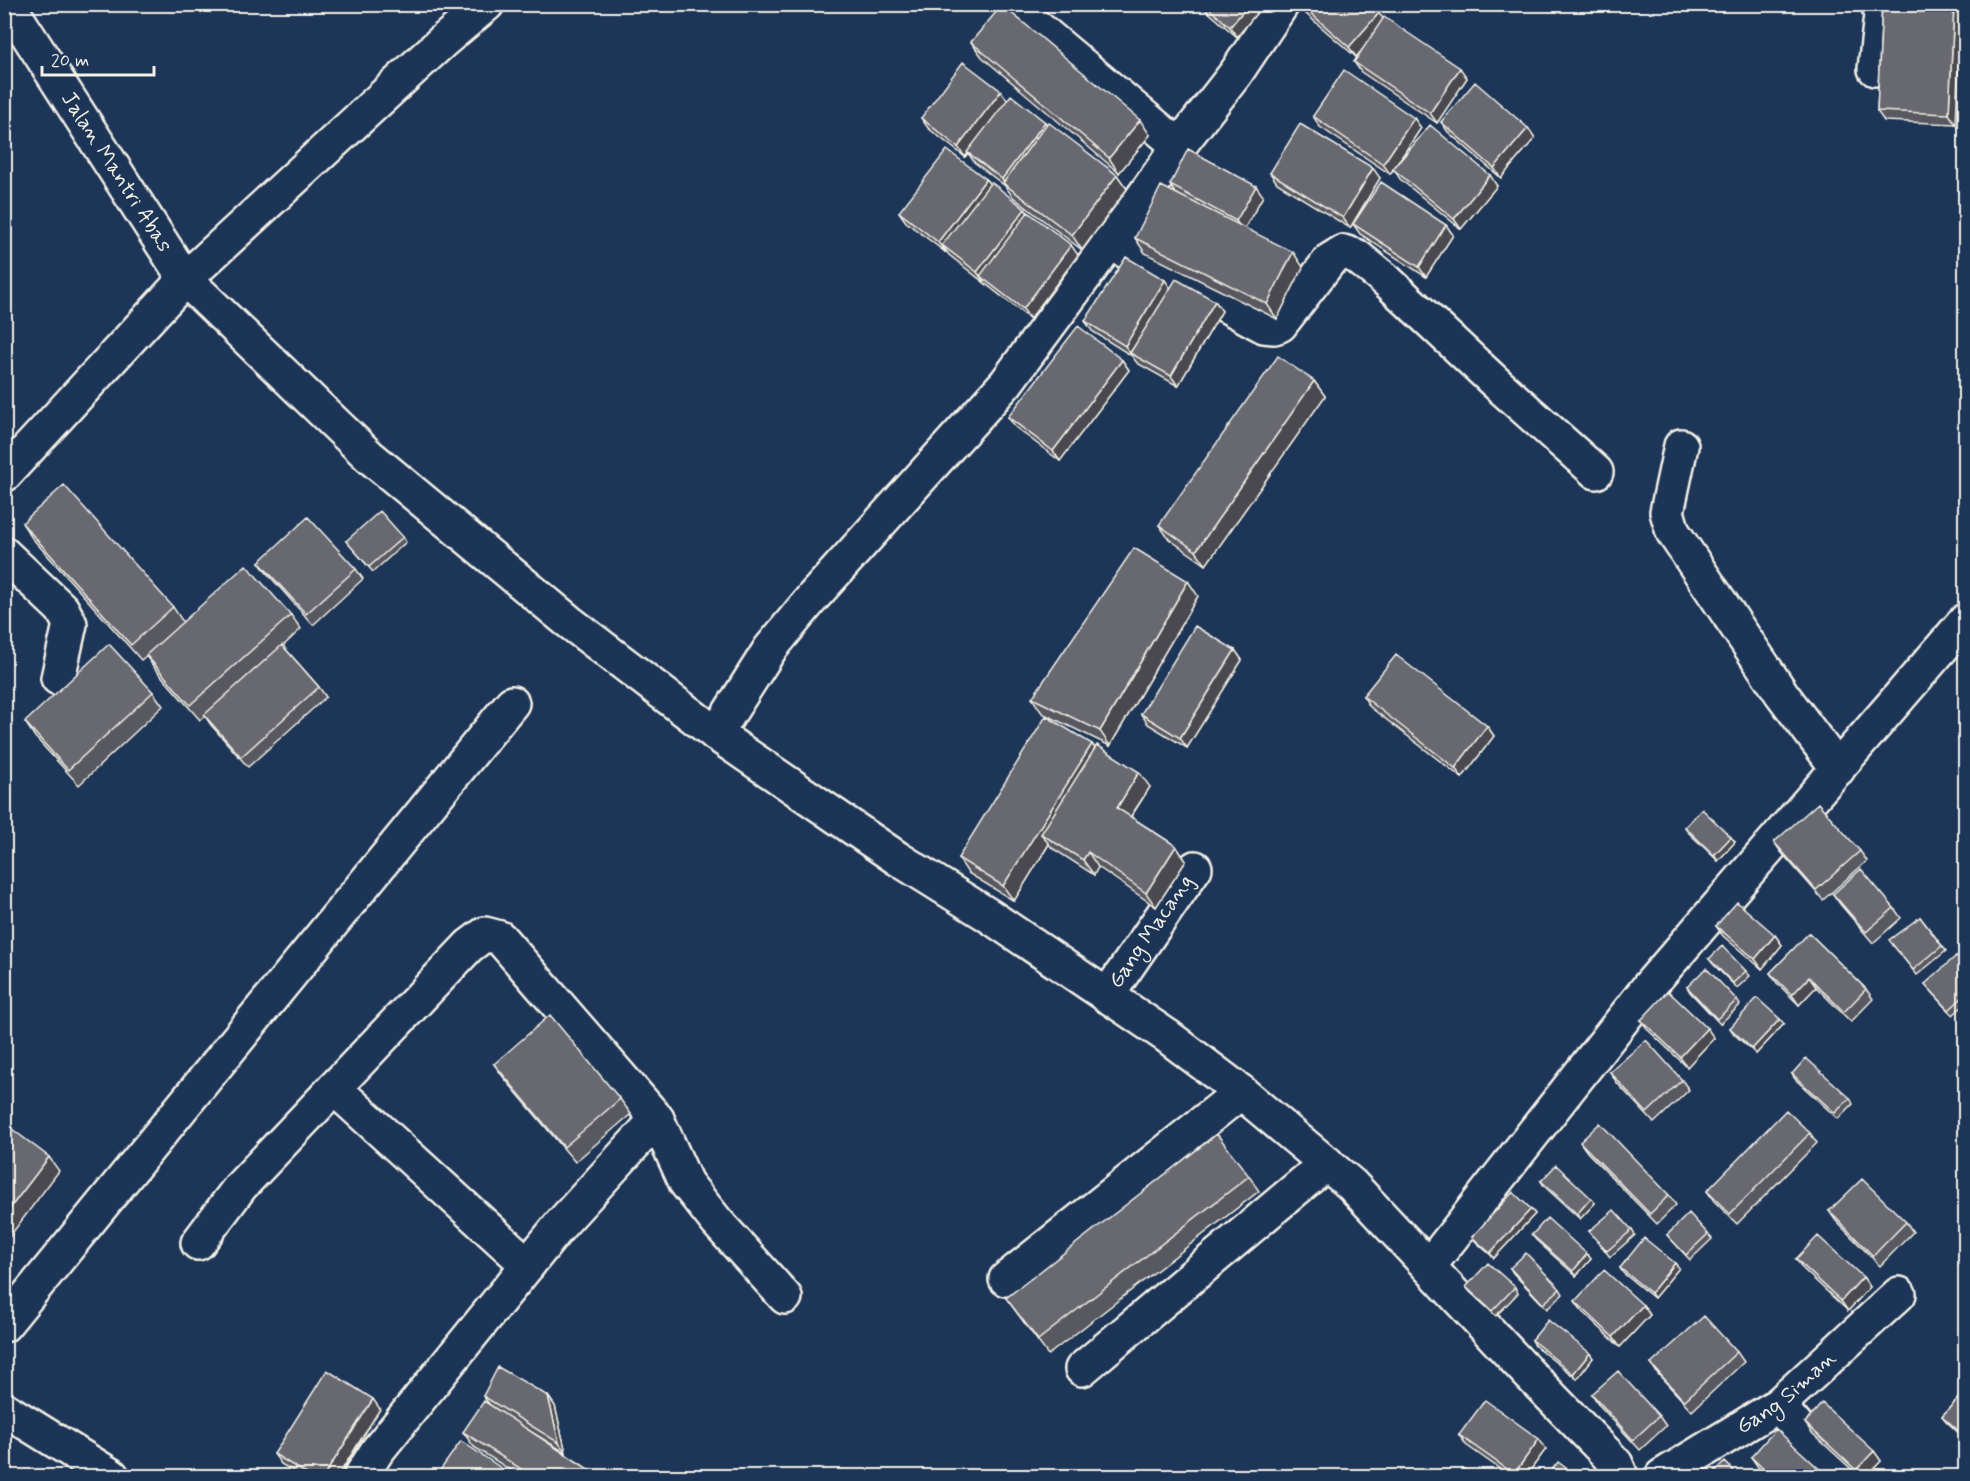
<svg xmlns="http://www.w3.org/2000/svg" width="1970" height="1481" font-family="Mynerve,sans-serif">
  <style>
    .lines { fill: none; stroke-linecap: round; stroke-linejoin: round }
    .minor-casing { stroke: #f4f1e8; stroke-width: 38 }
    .major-casing { stroke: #f4f1e8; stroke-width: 38 }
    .minor { stroke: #1d3557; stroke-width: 33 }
    .major { stroke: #1d3557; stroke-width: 33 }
    .wall { fill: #595961; stroke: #f4f1e8; stroke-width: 1.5 }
    .shaded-wall { fill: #49494f; stroke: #f4f1e8; stroke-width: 1.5 }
    .building { fill: #686871; stroke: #f4f1e8; stroke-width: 1.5 }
    .labels { text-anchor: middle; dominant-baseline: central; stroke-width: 6; stroke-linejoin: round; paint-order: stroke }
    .street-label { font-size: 22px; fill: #f4f1e8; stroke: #1d3557 }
  </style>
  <rect width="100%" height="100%" fill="#1d3557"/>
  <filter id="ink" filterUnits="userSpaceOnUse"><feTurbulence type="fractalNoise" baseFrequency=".0167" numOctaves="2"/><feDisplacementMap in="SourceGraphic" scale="12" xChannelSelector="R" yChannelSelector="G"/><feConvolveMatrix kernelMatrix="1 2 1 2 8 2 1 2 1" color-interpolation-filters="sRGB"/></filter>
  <g filter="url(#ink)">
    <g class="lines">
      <g class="minor-casing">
        <g id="minor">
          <path id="s1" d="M 8,4 L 185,279 L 369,456 L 568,621 L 716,734 L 897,858 L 988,915 L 1167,1036 L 1241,1092 L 1352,1185 L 1529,1374 L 1605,1452 L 1616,1464 L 1621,1476"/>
          <path d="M 1875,69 L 1881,15 L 1878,4"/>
          <path d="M 1179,146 L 1236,73 L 1282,4"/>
          <path d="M 1109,242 L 1264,326 L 1274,327 L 1280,325 L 1330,260 L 1343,252 L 1356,256 L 1386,280 L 1494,381 L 1596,472"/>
          <path d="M 1681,446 L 1667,512 L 1673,532 L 1782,694 L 1838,769"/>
          <path d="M 4,475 L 185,279 L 443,41 L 487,4"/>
          <path d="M 4,554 L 62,609 L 70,624 L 58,678"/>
          <path d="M 716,734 L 770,649 L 813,597 L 1006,383 L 1133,211 L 1179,146 L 1032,23 L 1026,16 L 1021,4"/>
          <path id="s2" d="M 1107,996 L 1195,868"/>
          <path d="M 334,1088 L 528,1265"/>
          <path d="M 657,1119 L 686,1183 L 717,1222 L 785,1297"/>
          <path d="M 198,1243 L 240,1187 L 469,946 L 485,934 L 500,938 L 657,1119 L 561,1224 L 377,1451 L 361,1476"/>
          <path d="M 1429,1266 L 1650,985 L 1966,620"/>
          <path d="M 1006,1279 L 1241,1092"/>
          <path d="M 4,1325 L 512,703"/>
          <path d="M 1082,1369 L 1327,1163"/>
          <path d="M 1778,1405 L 1839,1476"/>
          <path id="s3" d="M 1662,1476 L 1778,1405 L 1899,1294"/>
        </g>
      </g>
      <g class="major-casing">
        <path id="major" d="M 4,1409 L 112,1476"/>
      </g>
      <use href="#minor" class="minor"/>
      <use href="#major" class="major"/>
    </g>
    <path class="wall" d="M 1199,4 L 1264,4 L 1237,37 Z
      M 1300,4 L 1383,19 L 1467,78 L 1437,123 L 1361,72 L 1354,62 L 1364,48 L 1356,57 L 1306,14 Z
      M 1882,4 L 1956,124 L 1884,121 L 1877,111 Z
      M 971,42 L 1150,135 L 1119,173 L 982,57 Z
      M 1007,100 L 1047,124 L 1117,175 L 1127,189 L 1082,250 L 1013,197 L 1005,186 L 974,162 L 968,153 L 965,157 L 928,128 L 921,118 Z
      M 1313,116 L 1414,118 L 1421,128 L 1396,166 L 1497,186 L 1461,229 L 1400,179 L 1394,169 L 1390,174 L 1320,127 Z
      M 1441,122 L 1528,128 L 1535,138 L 1501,178 L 1448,132 Z
      M 1270,173 L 1380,178 L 1350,228 L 1277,183 Z
      M 986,179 L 989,184 L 1028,212 L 1078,255 L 1030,319 L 949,255 L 946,251 L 945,252 L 906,222 L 899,212 Z
      M 1170,185 L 1263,196 L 1245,228 L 1303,267 L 1277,319 L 1145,253 L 1135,238 L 1175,193 Z
      M 1353,224 L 1446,225 L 1453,235 L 1426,277 L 1360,234 Z
      M 1170,288 L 1215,301 L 1222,311 L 1178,386 L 1137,363 L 1132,356 L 1092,331 L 1085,321 Z
      M 1122,360 L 1129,370 L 1060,461 L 1015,427 L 1008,417 Z
      M 1314,381 L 1325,396 L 1206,565 L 1169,539 L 1159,525 Z
      M 22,523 L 173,607 L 183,622 L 291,615 L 301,629 L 283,646 L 319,687 L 326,697 L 248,767 L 211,725 L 205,716 L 200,720 L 156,670 L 146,656 L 141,660 L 32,538 Z
      M 403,537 L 406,542 L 373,572 L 346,541 Z
      M 259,562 L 356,569 L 363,579 L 313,625 L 266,572 Z
      M 1198,596 L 1110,746 L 1042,713 L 1032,698 Z
      M 1235,650 L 1242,660 L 1187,748 L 1148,724 L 1141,714 Z
      M 153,692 L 163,706 L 79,785 L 35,737 L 25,722 Z
      M 1363,696 L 1487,726 L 1494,736 L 1462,778 L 1370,707 Z
      M 1092,744 L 1095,748 L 1150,787 L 1131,817 L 1176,846 L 1186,861 L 1156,907 L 1098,867 L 1094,875 L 1052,848 L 1049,844 L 1014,901 L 968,873 L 958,858 Z
      M 1685,827 L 1735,842 L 1718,861 L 1688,832 Z
      M 1774,842 L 1860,851 L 1867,861 L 1823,900 L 1781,852 Z
      M 1833,894 L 1894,908 L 1901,918 L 1873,943 L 1840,904 Z
      M 1920,917 L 1946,951 L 1917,975 L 1893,945 Z
      M 1716,926 L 1775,935 L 1782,945 L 1762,969 L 1723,936 Z
      M 1809,933 L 1866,989 L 1873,999 L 1851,1022 L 1816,987 L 1799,1005 L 1777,983 L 1770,973 Z
      M 1709,959 L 1746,971 L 1750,976 L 1737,988 L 1713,964 Z
      M 1965,967 L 1965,1004 L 1953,1015 L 1925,984 Z
      M 1687,987 L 1737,1000 L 1740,1005 L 1720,1024 L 1690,992 Z
      M 1641,1020 L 1714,1038 L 1687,1067 L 1648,1030 Z
      M 1784,1024 L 1756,1054 L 1734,1034 L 1730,1028 Z
      M 494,1064 L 620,1099 L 631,1114 L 575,1162 L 504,1078 Z
      M 1610,1072 L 1682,1080 L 1689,1090 L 1654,1123 L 1617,1083 Z
      M 1792,1074 L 1850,1098 L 1853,1104 L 1838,1119 L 1795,1079 Z
      M 1810,1133 L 1817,1143 L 1737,1224 L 1714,1201 L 1707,1191 Z
      M 1580,1142 L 1669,1195 L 1676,1205 L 1657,1224 L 1587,1152 Z
      M 1249,1176 L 1259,1191 L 1048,1355 L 1006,1298 Z
      M 1541,1181 L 1595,1203 L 1580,1219 L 1544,1186 Z
      M 1531,1209 L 1535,1214 L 1494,1258 L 1476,1242 L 1472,1237 Z
      M 1829,1211 L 1906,1222 L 1913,1232 L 1880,1266 L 1836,1221 Z
      M 1632,1230 L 1635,1235 L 1610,1257 L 1589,1231 Z
      M 1708,1234 L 1712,1239 L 1690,1260 L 1667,1235 Z
      M 1532,1235 L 1587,1254 L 1591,1259 L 1576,1276 L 1536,1240 Z
      M 1796,1259 L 1863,1277 L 1870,1287 L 1848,1311 L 1803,1269 Z
      M 1510,1268 L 1560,1289 L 1563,1294 L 1547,1309 L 1513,1273 Z
      M 1620,1268 L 1679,1268 L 1654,1298 L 1623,1273 Z
      M 1466,1287 L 1515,1287 L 1518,1293 L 1496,1316 L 1470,1292 Z
      M 1575,1301 L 1643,1305 L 1650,1315 L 1620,1347 L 1582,1311 Z
      M 1532,1340 L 1593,1358 L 1577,1379 L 1535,1346 Z
      M 1737,1352 L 1744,1362 L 1692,1411 L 1658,1374 L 1651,1364 Z
      M 1965,1391 L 1965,1439 L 1946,1421 L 1942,1416 Z
      M 1592,1394 L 1659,1416 L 1666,1426 L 1640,1450 L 1599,1405 Z
      M 483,1396 L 548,1396 L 555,1406 L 566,1453 L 523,1427 L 599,1476 L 520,1476 L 474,1447 L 463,1432 L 489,1404 Z
      M 380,1409 L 338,1476 L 301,1476 L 281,1464 L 274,1454 Z
      M 1805,1423 L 1874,1451 L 1881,1461 L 1867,1476 L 1859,1476 L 1812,1433 Z
      M 1459,1435 L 1546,1449 L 1526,1476 L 1510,1476 L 1466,1445 Z
      M 1751,1457 L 1827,1476 L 1767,1476 L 1758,1467 Z"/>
    <path class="shaded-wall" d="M 1249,4 L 1264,4 L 1237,37 L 1230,27 Z
      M 1954,4 L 1961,4 L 1956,124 L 1949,114 Z
      M 1379,13 L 1386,23 L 1356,57 L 1349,47 Z
      M 1460,68 L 1467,78 L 1437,123 L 1430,113 Z
      M 1001,91 L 1008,101 L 965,157 L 958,147 Z
      M 1414,118 L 1421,128 L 1390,174 L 1383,164 Z
      M 1140,120 L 1150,135 L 1119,173 L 1109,158 Z
      M 1045,122 L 1052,132 L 1006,185 L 1002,179 Z
      M 1528,128 L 1535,138 L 1501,178 L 1494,168 Z
      M 1373,168 L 1380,178 L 1350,228 L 1343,218 Z
      M 1117,175 L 1127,189 L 1082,250 L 1072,235 Z
      M 1490,175 L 1497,186 L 1461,229 L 1454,219 Z
      M 986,179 L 993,189 L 942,245 L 946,251 L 945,252 L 938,242 Z
      M 1256,186 L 1263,196 L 1243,231 L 1236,221 Z
      M 1025,209 L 1032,219 L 980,276 L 984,282 L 977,272 Z
      M 1446,225 L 1453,235 L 1426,277 L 1419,267 Z
      M 1071,245 L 1078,255 L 1030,319 L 1023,309 Z
      M 1293,252 L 1303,267 L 1277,319 L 1267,304 Z
      M 1165,280 L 1172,290 L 1130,353 L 1125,346 Z
      M 1215,301 L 1222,311 L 1178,386 L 1171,376 Z
      M 1122,360 L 1129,370 L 1060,461 L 1053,451 Z
      M 1314,381 L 1325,396 L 1206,565 L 1196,551 Z
      M 1188,581 L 1198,596 L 1110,746 L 1100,731 Z
      M 1235,650 L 1242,660 L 1187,748 L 1180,738 Z
      M 1487,726 L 1494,736 L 1462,778 L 1455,768 Z
      M 1092,744 L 1102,759 L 1041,834 L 1049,844 L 1014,901 L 1003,886 Z
      M 1139,772 L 1150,787 L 1127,822 L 1117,808 Z
      M 1731,837 L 1735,842 L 1718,861 L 1714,855 Z
      M 1176,846 L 1186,861 L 1156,907 L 1146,893 Z
      M 1088,852 L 1098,867 L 1094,875 L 1083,860 Z
      M 1775,935 L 1782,945 L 1762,969 L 1755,959 Z
      M 1809,977 L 1816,987 L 1799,1005 L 1792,995 Z
      M 1780,1019 L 1784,1024 L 1756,1054 L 1752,1049 Z
      M 1707,1028 L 1714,1038 L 1687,1067 L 1680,1057 Z
      M 49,1157 L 59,1171 L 4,1244 L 4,1216 Z
      M 1591,1198 L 1595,1203 L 1580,1219 L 1577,1214 Z
      M 1531,1209 L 1535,1214 L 1494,1258 L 1490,1253 Z
      M 1587,1254 L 1591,1259 L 1576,1276 L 1573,1271 Z
      M 1675,1263 L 1679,1268 L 1654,1298 L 1651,1293 Z
      M 1863,1277 L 1870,1287 L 1848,1311 L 1841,1301 Z
      M 1643,1305 L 1650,1315 L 1620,1347 L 1613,1337 Z
      M 1590,1353 L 1593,1358 L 1577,1379 L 1573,1374 Z
      M 548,1396 L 555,1406 L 566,1453 L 559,1443 Z
      M 373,1399 L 380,1409 L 338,1476 L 324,1476 Z
      M 1965,1429 L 1965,1439 L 1961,1433 Z
      M 1539,1439 L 1546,1449 L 1526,1476 L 1515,1476 L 1514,1474 Z
      M 1874,1451 L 1881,1461 L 1867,1476 L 1861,1476 L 1856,1470 Z"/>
    <path class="building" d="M 1204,4 L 1249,4 L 1230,27 Z
      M 1300,4 L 1369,4 L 1379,13 L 1349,47 Z
      M 1882,4 L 1954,4 L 1949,114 L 1877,111 Z
      M 1002,5 L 1140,120 L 1109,158 L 971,42 Z
      M 1384,17 L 1460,68 L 1430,113 L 1354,62 Z
      M 963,62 L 1001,91 L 958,147 L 921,118 Z
      M 1344,70 L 1414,118 L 1383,164 L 1313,116 Z
      M 1475,82 L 1528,128 L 1494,168 L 1441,122 Z
      M 1011,95 L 1045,122 L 1002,179 L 967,152 Z
      M 1048,122 L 1117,175 L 1072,235 L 1003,183 Z
      M 1300,124 L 1373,168 L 1343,218 L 1270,173 Z
      M 1430,125 L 1490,175 L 1454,219 L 1393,169 Z
      M 1188,149 L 1256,186 L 1236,221 L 1170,185 Z
      M 947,150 L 986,179 L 938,242 L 899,212 Z
      M 991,182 L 1025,209 L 977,272 L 942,245 Z
      M 1381,182 L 1446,225 L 1419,267 L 1353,224 Z
      M 1161,186 L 1293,252 L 1267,304 L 1135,238 Z
      M 1028,212 L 1071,245 L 1023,309 L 980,276 Z
      M 1126,257 L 1165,280 L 1125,346 L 1085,321 Z
      M 1176,279 L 1215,301 L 1171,376 L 1130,353 Z
      M 1078,326 L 1122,360 L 1053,451 L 1008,417 Z
      M 1278,356 L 1314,381 L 1196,551 L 1159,525 Z
      M 64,485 L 173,607 L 131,645 L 22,523 Z
      M 380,511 L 403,537 L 369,567 L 346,541 Z
      M 308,517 L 356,569 L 306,614 L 259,562 Z
      M 1134,548 L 1188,581 L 1100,731 L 1032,698 Z
      M 246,565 L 291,615 L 190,705 L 146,655 Z
      M 1195,626 L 1235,650 L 1180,738 L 1141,714 Z
      M 109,644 L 153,692 L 68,770 L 25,722 Z
      M 282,645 L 319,687 L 241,757 L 204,715 Z
      M 1396,655 L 1487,726 L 1455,768 L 1363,696 Z
      M 1046,716 L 1092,744 L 1003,886 L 958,858 Z
      M 1097,745 L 1139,772 L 1117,808 L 1176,846 L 1146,893 L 1088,852 L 1083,860 L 1041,834 Z
      M 1818,803 L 1860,851 L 1816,890 L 1774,842 Z
      M 1702,809 L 1731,837 L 1714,855 L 1685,827 Z
      M 1861,869 L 1894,908 L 1866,932 L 1833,894 Z
      M 1737,902 L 1775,935 L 1755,959 L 1716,926 Z
      M 1920,917 L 1942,946 L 1913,970 L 1889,940 Z
      M 1809,933 L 1866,989 L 1844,1012 L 1809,977 L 1792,995 L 1770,973 Z
      M 1722,946 L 1746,971 L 1733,983 L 1709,959 Z
      M 1956,956 L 1965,967 L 1965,995 L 1949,1010 L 1925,984 Z
      M 1706,968 L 1737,1000 L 1717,1019 L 1687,987 Z
      M 1668,991 L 1707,1028 L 1680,1057 L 1641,1020 Z
      M 1757,998 L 1780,1019 L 1752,1049 L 1730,1028 Z
      M 550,1015 L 620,1099 L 564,1147 L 494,1064 Z
      M 1646,1040 L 1682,1080 L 1647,1113 L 1610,1072 Z
      M 1806,1058 L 1850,1098 L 1835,1113 L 1792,1074 Z
      M 1786,1110 L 1810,1133 L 1730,1214 L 1707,1191 Z
      M 4,1123 L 49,1157 L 4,1216 Z
      M 1600,1123 L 1669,1195 L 1650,1214 L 1580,1142 Z
      M 1217,1134 L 1249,1176 L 1038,1340 L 1006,1298 Z
      M 1556,1165 L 1591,1198 L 1577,1214 L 1541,1181 Z
      M 1862,1179 L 1906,1222 L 1873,1256 L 1829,1211 Z
      M 1513,1192 L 1531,1209 L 1490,1253 L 1472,1237 Z
      M 1614,1210 L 1632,1230 L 1607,1251 L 1589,1231 Z
      M 1689,1213 L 1708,1234 L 1686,1255 L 1667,1235 Z
      M 1547,1218 L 1587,1254 L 1573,1271 L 1532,1235 Z
      M 1818,1236 L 1863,1277 L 1841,1301 L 1796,1259 Z
      M 1644,1238 L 1675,1263 L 1651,1293 L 1620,1268 Z
      M 1526,1253 L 1560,1289 L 1543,1304 L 1510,1268 Z
      M 1488,1263 L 1515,1287 L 1492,1311 L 1466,1287 Z
      M 1604,1270 L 1643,1305 L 1613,1337 L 1575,1301 Z
      M 1704,1316 L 1737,1352 L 1684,1401 L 1651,1364 Z
      M 1548,1320 L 1590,1353 L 1573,1374 L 1532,1340 Z
      M 498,1367 L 548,1396 L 559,1443 L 483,1396 Z
      M 327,1370 L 373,1399 L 324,1476 L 310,1476 L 274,1454 Z
      M 1618,1371 L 1659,1416 L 1633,1440 L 1592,1394 Z
      M 1965,1391 L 1965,1429 L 1961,1433 L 1942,1416 Z
      M 1485,1400 L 1539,1439 L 1514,1474 L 1459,1435 Z
      M 484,1401 L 599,1476 L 532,1476 L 463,1432 Z
      M 1822,1403 L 1874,1451 L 1856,1470 L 1805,1423 Z
      M 1776,1429 L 1827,1476 L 1771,1476 L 1751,1457 Z
      M 461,1441 L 513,1476 L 436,1476 Z
      M 1558,1462 L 1577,1476 L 1547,1476 Z
      M 1725,1462 L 1739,1476 L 1710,1476 Z
      M 1464,1469 L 1473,1476 L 1458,1476 Z"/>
  </g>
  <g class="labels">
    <g class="street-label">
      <text stroke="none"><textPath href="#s1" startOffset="200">Jalan Mantri Abas</textPath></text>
      <text stroke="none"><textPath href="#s2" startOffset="78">Gang Macang</textPath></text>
      <text stroke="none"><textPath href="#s3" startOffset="150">Gang Siman</textPath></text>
    </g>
  </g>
  <rect width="1970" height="1481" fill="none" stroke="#1d3557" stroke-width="24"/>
  <rect x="12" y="12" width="1946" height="1457" fill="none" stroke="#f4f1e8" stroke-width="2" filter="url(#ink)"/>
  <path d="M42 66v9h112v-9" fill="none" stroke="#f4f1e8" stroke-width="3"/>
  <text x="51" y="66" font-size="18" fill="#f4f1e8" stroke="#1d3557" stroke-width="4.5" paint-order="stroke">20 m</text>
</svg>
